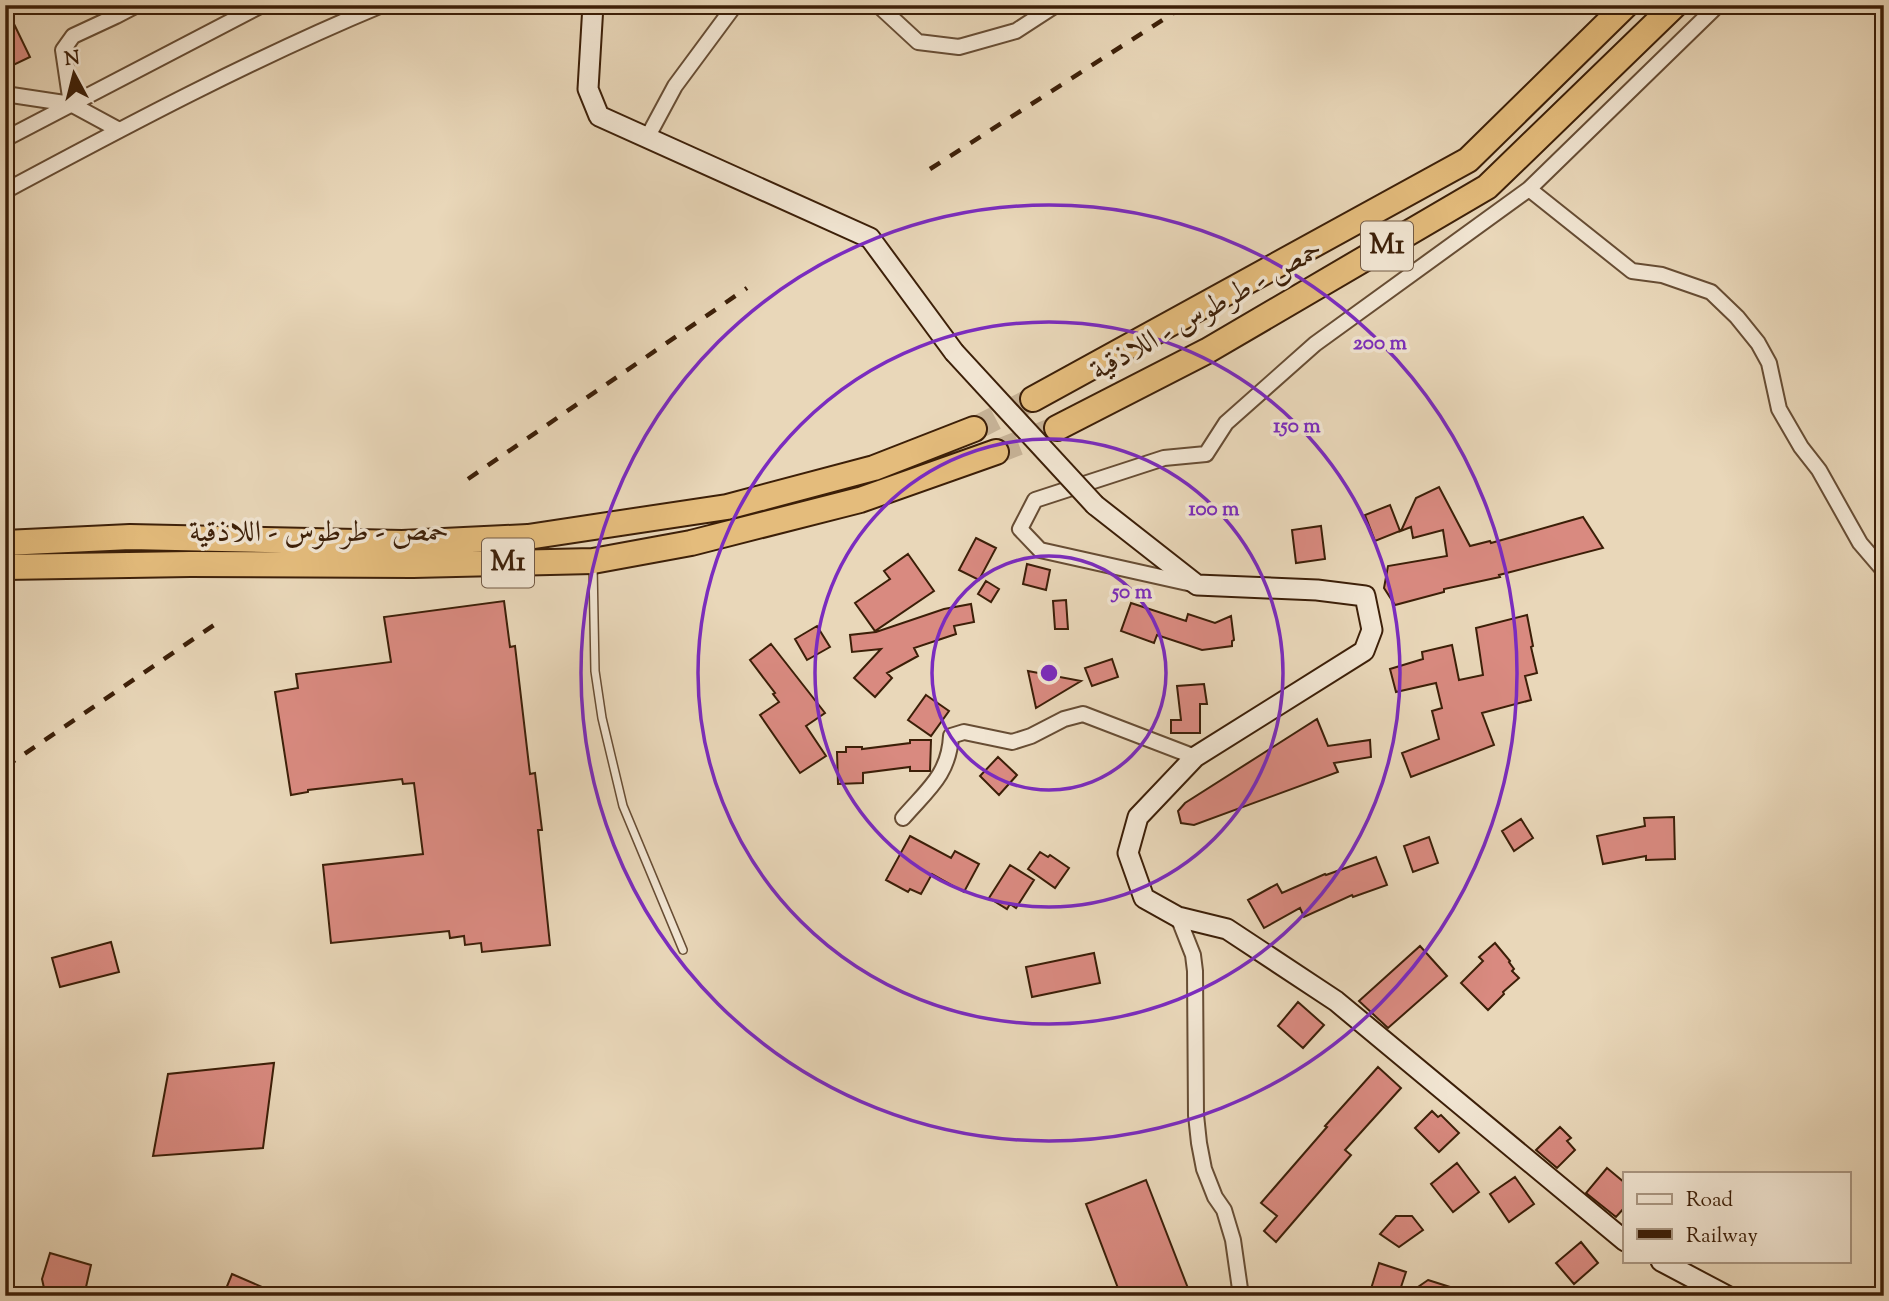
<svg xmlns="http://www.w3.org/2000/svg" width="1889" height="1301" font-family="'Sorts Mill Goudy',Amiri,serif">
  <style>
    .building { fill: #d98a80; stroke: #3c1f08; stroke-width: 2 }
    .lines { fill: none; stroke-linecap: round; stroke-linejoin: round }
    .highway-tunnel { stroke: #c6b296; stroke-width: 24; stroke-dasharray: 24 12; stroke-linecap: butt }
    .lane-casing { stroke: #674d34; stroke-width: 10 }
    .street-casing { stroke: #674d34; stroke-width: 18 }
    .secondary-casing { stroke: #3c1f08; stroke-width: 23 }
    .highway-casing { stroke: #3c1f08; stroke-width: 28 }
    .lane { stroke: #f1e5d2; stroke-width: 7 }
    .street { stroke: #f1e5d2; stroke-width: 14 }
    .secondary { stroke: #f1e5d2; stroke-width: 19 }
    .highway { stroke: #e4bc7c; stroke-width: 24 }
    .rail { stroke: #3c1f08; stroke-width: 4.5; stroke-dasharray: 12 12; stroke-linecap: butt }
    .secondary-bridge-casing { stroke: #3c1f08; stroke-width: 23; stroke-linecap: butt }
    .secondary-bridge { stroke: #f1e5d2; stroke-width: 19 }
    .ring { fill: none; stroke: #7b2cbf; stroke-width: 3.5 }
    .labels { text-anchor: middle; dominant-baseline: central; stroke-width: 7; stroke-linejoin: round; paint-order: stroke }
    .shield { fill: #f1e5d2; stroke: #725a45; stroke-width: 2 }
    .shield-label { font-size: 28px; font-weight: bold; fill: #3c1f08 }
    .street-label { font-size: 30px; fill: #3c1f08; stroke: #f1e5d2 }
    .centre { fill: #7b2cbf; stroke: #f1e5d2; stroke-width: 3.5 }
    .ring-label { font-size: 21px; text-anchor: middle; font-weight: bold; fill: #7b2cbf; stroke: #f1e5d2; stroke-width: 7; stroke-linejoin: round; paint-order: stroke }
  </style>
  <rect width="100%" height="100%" fill="#e9d7b9"/>
  <filter id="stains"><feTurbulence type="fractalNoise" baseFrequency=".00286" numOctaves="4"/><feColorMatrix values="0 0 0 0 .2 0 0 0 0 .09 0 0 0 0 .02 0 0 0 .5 -.17"/></filter>
  <radialGradient id="worn" r=".72"><stop offset=".6" stop-color="#630" stop-opacity="0"/><stop offset="1" stop-color="#630" stop-opacity=".3"/></radialGradient>
  <path class="building" d="M 14,24 L 30,57 L 5,69 L 5,28 Z
    M 1439,487 L 1470,546 L 1490,541 L 1491,543 L 1583,517 L 1603,548 L 1499,575 L 1500,577 L 1444,589 L 1444,592 L 1395,605 L 1384,588 L 1388,566 L 1447,556 L 1443,530 L 1413,538 L 1411,527 L 1401,531 L 1416,498 Z
    M 1390,505 L 1400,531 L 1375,541 L 1365,515 Z
    M 1321,526 L 1325,559 L 1296,563 L 1292,530 Z
    M 976,538 L 996,548 L 979,580 L 959,570 Z
    M 908,554 L 934,591 L 875,631 L 855,603 L 890,579 L 884,571 Z
    M 1027,564 L 1050,570 L 1046,590 L 1023,584 Z
    M 986,581 L 999,589 L 991,602 L 978,594 Z
    M 1066,600 L 1068,629 L 1055,629 L 1053,601 Z
    M 504,601 L 510,647 L 515,646 L 530,774 L 535,773 L 542,830 L 538,830 L 550,945 L 482,952 L 481,943 L 465,945 L 464,936 L 450,938 L 449,931 L 331,943 L 323,865 L 423,854 L 414,783 L 403,784 L 402,779 L 308,790 L 308,792 L 291,795 L 275,692 L 298,688 L 296,674 L 391,662 L 384,617 Z
    M 1131,603 L 1186,621 L 1188,614 L 1215,623 L 1231,616 L 1234,640 L 1232,641 L 1232,646 L 1202,650 L 1157,635 L 1154,643 L 1121,631 Z
    M 971,604 L 974,622 L 954,626 L 956,634 L 914,648 L 918,656 L 887,673 L 892,678 L 875,697 L 854,678 L 881,649 L 852,652 L 850,635 L 876,632 L 944,609 Z
    M 1527,615 L 1533,646 L 1531,647 L 1537,673 L 1525,676 L 1531,700 L 1482,713 L 1494,745 L 1411,777 L 1402,753 L 1439,739 L 1432,711 L 1442,708 L 1436,683 L 1396,692 L 1390,669 L 1423,659 L 1422,652 L 1452,645 L 1459,680 L 1483,675 L 1476,628 Z
    M 817,626 L 830,647 L 807,660 L 795,639 Z
    M 771,644 L 825,713 L 806,726 L 826,756 L 800,773 L 760,715 L 779,702 L 773,694 L 775,693 L 750,660 Z
    M 1112,659 L 1118,677 L 1092,686 L 1085,668 Z
    M 1028,671 L 1081,681 L 1036,708 Z
    M 1204,684 L 1207,704 L 1200,704 L 1200,733 L 1171,733 L 1171,720 L 1181,720 L 1177,686 Z
    M 926,695 L 949,711 L 931,736 L 908,720 Z
    M 1317,719 L 1328,746 L 1370,740 L 1371,757 L 1334,763 L 1338,772 L 1194,825 L 1181,823 L 1178,811 L 1185,803 Z
    M 910,740 L 931,740 L 930,771 L 910,771 L 910,767 L 863,773 L 863,783 L 838,784 L 837,752 L 846,752 L 846,747 L 862,747 L 862,749 L 910,743 Z
    M 998,757 L 1017,775 L 999,795 L 980,776 Z
    M 1674,817 L 1675,859 L 1646,860 L 1646,856 L 1603,864 L 1597,836 L 1645,826 L 1644,818 Z
    M 1521,819 L 1533,838 L 1514,851 L 1502,831 Z
    M 910,836 L 951,858 L 955,851 L 979,864 L 964,892 L 932,874 L 921,894 L 910,889 L 908,892 L 886,880 Z
    M 1429,837 L 1438,863 L 1413,872 L 1404,846 Z
    M 1040,852 L 1048,857 L 1050,855 L 1069,868 L 1055,888 L 1028,869 Z
    M 1376,857 L 1387,885 L 1353,897 L 1352,895 L 1304,917 L 1300,908 L 1264,928 L 1248,900 L 1277,884 L 1282,893 L 1325,874 L 1326,875 Z
    M 1010,865 L 1034,880 L 1016,908 L 1010,904 L 1007,909 L 989,898 Z
    M 111,942 L 119,972 L 60,987 L 52,958 Z
    M 1495,943 L 1510,961 L 1509,962 L 1514,969 L 1512,971 L 1519,978 L 1503,992 L 1504,994 L 1488,1010 L 1461,983 L 1483,961 L 1479,957 Z
    M 1420,946 L 1447,976 L 1388,1028 L 1359,1001 Z
    M 1094,953 L 1100,983 L 1032,997 L 1026,967 Z
    M 1298,1002 L 1324,1025 L 1303,1048 L 1278,1026 Z
    M 274,1063 L 263,1148 L 153,1156 L 168,1074 Z
    M 1378,1067 L 1401,1088 L 1345,1150 L 1351,1155 L 1276,1242 L 1264,1231 L 1277,1216 L 1261,1203 L 1327,1127 L 1325,1126 Z
    M 1432,1111 L 1438,1117 L 1441,1115 L 1459,1133 L 1439,1152 L 1415,1128 Z
    M 1560,1127 L 1571,1138 L 1567,1141 L 1575,1150 L 1557,1168 L 1536,1150 Z
    M 1457,1163 L 1479,1192 L 1453,1212 L 1431,1184 Z
    M 1607,1168 L 1625,1183 L 1625,1207 L 1616,1217 L 1586,1193 Z
    M 1515,1177 L 1534,1204 L 1509,1222 L 1490,1194 Z
    M 1146,1180 L 1191,1296 L 1121,1296 L 1086,1204 Z
    M 1396,1216 L 1412,1216 L 1423,1230 L 1399,1247 L 1380,1234 Z
    M 1581,1242 L 1598,1263 L 1574,1284 L 1556,1263 Z
    M 50,1253 L 91,1265 L 84,1296 L 68,1296 L 44,1288 L 42,1279 Z
    M 1379,1263 L 1406,1272 L 1398,1296 L 1382,1296 L 1370,1292 Z
    M 232,1274 L 283,1296 L 223,1296 Z
    M 1428,1280 L 1469,1293 L 1468,1296 L 1425,1296 L 1418,1287 Z"/>
  <g class="lines">
    <path class="highway-tunnel" d="M 974,429 L 1033,399
      M 996,452 L 1057,428"/>
    <g class="lane-casing">
      <path id="lane" d="M 593,565 L 595,671 L 602,718 L 623,806 L 683,950"/>
    </g>
    <g class="street-casing">
      <path id="street" d="M 110,5 L 116,16 L 137,5
        M 878,5 L 918,42 L 959,47 L 1016,31 L 1056,5
        M 5,94 L 71,104 L 119,130
        M 71,104 L 63,50 L 73,36 L 116,16
        M 647,138 L 675,86 L 735,5
        M 5,139 L 262,5
        M 1529,189 L 1632,271 L 1662,275 L 1711,292 L 1737,317 L 1758,343 L 1769,363 L 1779,409 L 1801,447 L 1819,470 L 1860,543 L 1884,571
        M 5,191 C 128,125 252,59 382,5
        M 1192,584 L 1040,550 L 1020,529 L 1035,500 L 1164,458 L 1206,454 L 1226,423 L 1315,344 L 1529,189 L 1718,5
        M 903,818 C 927,790 949,775 951,736 L 964,732 L 1012,742 L 1031,736 L 1064,719 L 1083,714 L 1195,757
        M 1178,917 L 1193,955 L 1195,971 L 1196,1115 L 1199,1143 L 1204,1169 L 1215,1197 L 1224,1210 L 1233,1240 L 1241,1296"/>
    </g>
    <g class="secondary-casing">
      <path id="secondary" d="M 593,5 L 588,89 L 599,116 L 870,238 L 954,352
        M 1095,505 L 1197,585 L 1317,590 L 1365,596 L 1372,630 L 1364,651 L 1195,757 L 1138,817 L 1128,853 L 1144,898 L 1178,917 L 1227,929 L 1336,1001 L 1625,1241
        M 1661,1261 L 1727,1296"/>
    </g>
    <g class="highway-casing">
      <path id="highway" d="M 1033,399 L 1468,160 L 1626,5
        M 1057,428 L 1207,351 L 1487,187 L 1675,5
        M 5,543 L 130,537 L 402,543 L 528,537 L 727,507 L 874,468 L 974,429
        M 5,567 L 190,564 L 413,565 L 593,561 L 691,543 L 860,500 L 996,452"/>
    </g>
    <use href="#lane" class="lane"/>
    <use href="#street" class="street"/>
    <use href="#secondary" class="secondary"/>
    <use href="#highway" class="highway"/>
    <path class="rail" d="M 930,169 L 1186,5
      M 468,479 L 747,288
      M 5,767 L 220,621"/>
    <g class="secondary-bridge-casing">
      <path id="secondary-bridge" d="M 954,352 L 1095,505"/>
    </g>
    <use href="#secondary-bridge" class="secondary-bridge"/>
  </g>
  <g class="ring">
    <circle cx="1049" cy="673" r="117"/>
    <circle cx="1049" cy="673" r="234"/>
    <circle cx="1049" cy="673" r="351"/>
    <circle cx="1049" cy="673" r="468"/>
  </g>
  <g class="labels">
    <g class="shield">
      <rect x="1361" y="221.5" width="52" height="49" rx="5"/>
      <rect x="482" y="538.5" width="52" height="49" rx="5"/>
    </g>
    <g class="shield-label">
      <text x="1387" y="246">M1</text>
      <text x="508" y="563">M1</text>
    </g>
    <g class="street-label">
      <text transform="translate(1207 311) rotate(-29)">حمص - طرطوس - اللاذقية</text>
      <text x="319" y="533">حمص - طرطوس - اللاذقية</text>
    </g>
  </g>
  <circle cx="1049" cy="673" r="10" class="centre"/>
  <g class="ring-label">
    <text x="1380" y="349">200 m</text>
    <text x="1297" y="432">150 m</text>
    <text x="1214" y="515">100 m</text>
    <text x="1132" y="598">50 m</text>
  </g>
  <rect width="1889" height="1301" fill="none" stroke="#e9d7b9" stroke-width="28"/>
  <rect x="7" y="7" width="1875" height="1287" fill="none" stroke="#3c1f08" stroke-width="3.5"/>
  <rect x="14" y="14" width="1861" height="1273" fill="none" stroke="#3c1f08" stroke-width="2"/>
  <rect x="1623" y="1172" width="228" height="91" fill="#f1e5d2" stroke="#a99681" stroke-width="2"/>
  <rect x="1637" y="1194" width="35" height="10" fill="#f1e5d2" stroke="#a99681" stroke-width="2"/>
  <text x="1686" y="1206" font-size="21" fill="#3c1f08">Road</text>
  <rect x="1637" y="1229" width="35" height="10" fill="#3c1f08" stroke="#a99681" stroke-width="2"/>
  <text x="1686" y="1242" font-size="21" fill="#3c1f08">Railway</text>
  <g transform="translate(74 74) rotate(353)" stroke="#f1e5d2" stroke-width="5" paint-order="stroke">
  <path d="M0-5L12 26L0 18L-12 26Z" fill="#3c1f08"/>
  <text y="-10" font-size="19" font-weight="bold" text-anchor="middle" fill="#3c1f08">N</text>
  </g>
  <rect width="100%" height="100%" filter="url(#stains)"/>
  <rect width="100%" height="100%" fill="url(#worn)"/>
</svg>
